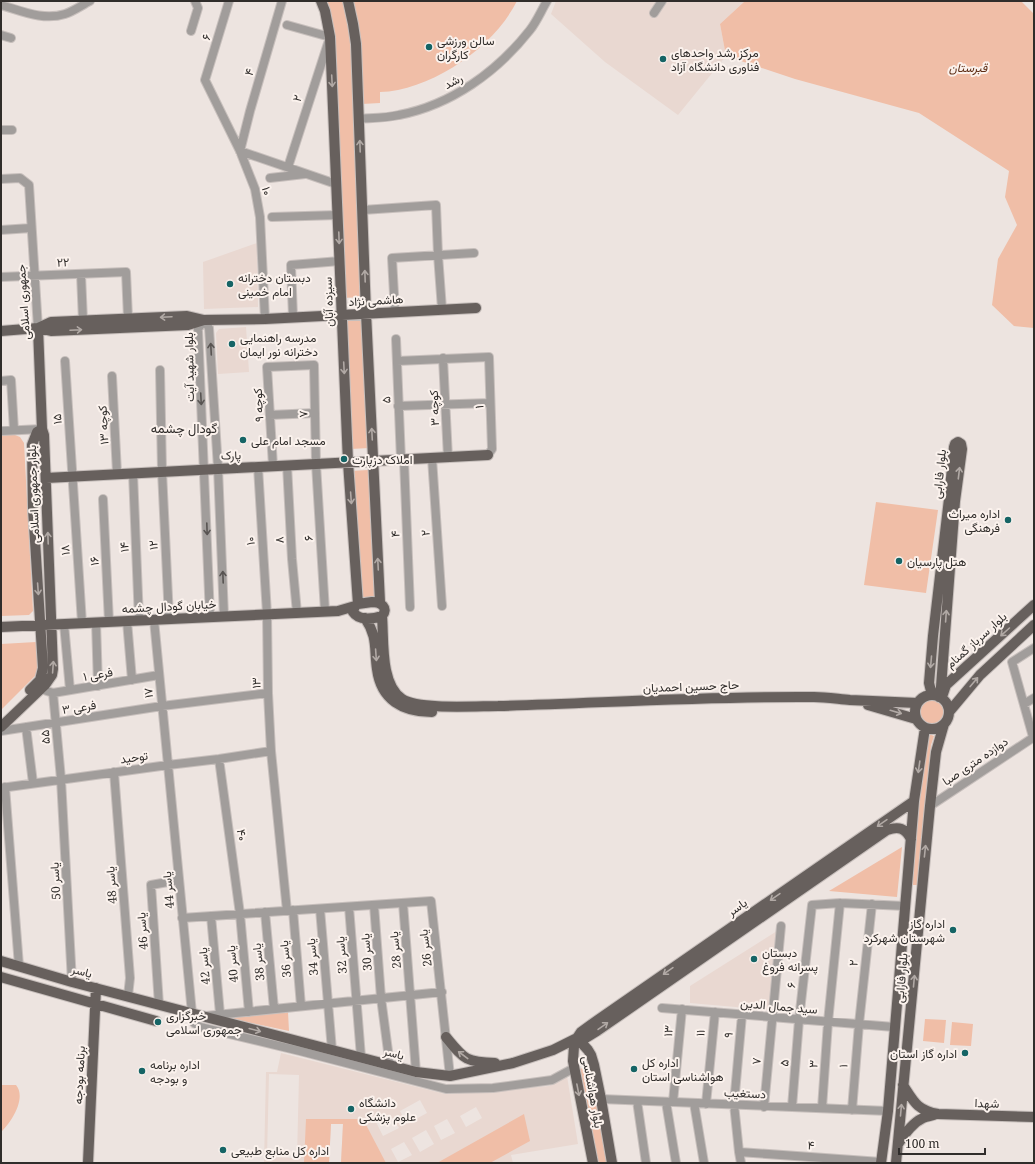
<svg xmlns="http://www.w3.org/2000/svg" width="1035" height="1164" font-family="'Noto Serif',Vazirmatn,serif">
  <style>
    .built { fill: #e9d8d1; fill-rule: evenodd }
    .green { fill: #f0bea7 }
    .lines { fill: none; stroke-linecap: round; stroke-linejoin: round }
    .minor-casing { stroke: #c7bfbc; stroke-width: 10 }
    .major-casing { stroke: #c7bfbc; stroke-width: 12 }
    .minor { stroke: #a19d9b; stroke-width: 8 }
    .major { stroke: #67605d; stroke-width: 10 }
    .oneway { stroke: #b1a9a5 }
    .oneway2 { stroke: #585452 }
    .poi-dot { fill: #156465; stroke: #fbf2ed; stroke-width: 1.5 }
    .labels { text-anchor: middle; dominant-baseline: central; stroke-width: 4; stroke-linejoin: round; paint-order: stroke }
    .street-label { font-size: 12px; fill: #302d2b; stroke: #fbf2ed }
    .poi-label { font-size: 12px; fill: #302d2b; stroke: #fbf2ed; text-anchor: start }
    .park-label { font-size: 12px; font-style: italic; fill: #5f2e15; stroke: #fbf2ed }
    .neighbourhood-label { font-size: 13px; fill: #302d2b; stroke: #fbf2ed }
  </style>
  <rect width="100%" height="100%" fill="#ede4e0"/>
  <path class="built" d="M 556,1 L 745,1 L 720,24 L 726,56 L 678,115 L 605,62 L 551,14 Z
    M 257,243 L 258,307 L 204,309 L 203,262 Z
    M 246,327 L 249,372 L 218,374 L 216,333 L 219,329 Z
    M 777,931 L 770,1010 L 690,1003 L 690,986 Z
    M 281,1053 L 445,1094 L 549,1086 L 567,1076 L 578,1144 L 511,1155 L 513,1163 L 341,1163 L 343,1124 L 331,1124 L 329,1163 L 264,1163 L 266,1072 L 277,1072 ZM 269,1074 L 299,1075 L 297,1158 L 267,1157 ZM 420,1100 L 427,1113 L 407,1124 L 400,1111 ZM 476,1107 L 482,1118 L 466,1127 L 460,1116 ZM 390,1115 L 399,1128 L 383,1136 L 376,1122 ZM 447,1119 L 455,1133 L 441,1140 L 434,1126 ZM 426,1130 L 434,1144 L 420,1152 L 412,1138 ZM 404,1142 L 412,1155 L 398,1162 L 391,1149 Z"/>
  <path class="green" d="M 324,1 L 344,1 L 350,22 L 359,171 L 361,297 L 343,298 L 338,169 L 341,169 L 333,44 Z
    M 351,1 L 517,1 C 494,47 432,90 380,92 L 380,103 L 362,104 Z
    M 745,1 L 1021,1 L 1034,14 L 1034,328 L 1014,326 L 992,305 L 998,259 L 1017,225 L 1005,197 L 1009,171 L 919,113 L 795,79 L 726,56 L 720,24 Z
    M 361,319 L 369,448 L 351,449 L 343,321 Z
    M 15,435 L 20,437 L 24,443 L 33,611 L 29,615 L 1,616 L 1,435 Z
    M 368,470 L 377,598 L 359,599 L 350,471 Z
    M 876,502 L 938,510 L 926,593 L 864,585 Z
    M 36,642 L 38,668 L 35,676 L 1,710 L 1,644 Z
    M916 710a14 14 0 1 1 28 0a14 14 0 1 1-28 0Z
    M 926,733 L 934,736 L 931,745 L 917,885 L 908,885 Z
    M 902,847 L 897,897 L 829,891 Z
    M 288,1012 L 289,1031 L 224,1017 Z
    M 925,1019 L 946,1020 L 944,1043 L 923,1041 Z
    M 952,1022 L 973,1024 L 971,1046 L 950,1045 Z
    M 589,1067 L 608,1163 L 597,1163 L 579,1069 Z
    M 1,1085 L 16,1085 C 27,1098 11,1123 1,1132 Z
    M 524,1114 L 530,1141 L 490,1163 L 437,1163 Z
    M 306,1119 L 363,1119 L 386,1163 L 341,1163 L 343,1124 L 331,1124 L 329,1163 L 304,1163 Z"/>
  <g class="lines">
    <g class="minor-casing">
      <path id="minor" d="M 229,1 L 205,80 L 240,151 L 255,189 L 260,217 L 265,319
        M 282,1 L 250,111 L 240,151 L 336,184
        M 1,5 C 22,11 43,21 65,14 C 74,11 82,5 90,1
        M 654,13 L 662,1
        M 287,25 L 330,37 L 288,167
        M 191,31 L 198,8 L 195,1
        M 1,35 L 11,38
        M 359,119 C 372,118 386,118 399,115 C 451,105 497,72 530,30 C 537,21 541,11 547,1
        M 1,130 L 12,130
        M 270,178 L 305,174
        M 1,179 L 20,178 L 29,185 L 38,328
        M 363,210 L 436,205 L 438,255 L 442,309
        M 272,217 L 338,215
        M 1,230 L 31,228
        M 81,274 L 83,321
        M 1,277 L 126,272 L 128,318
        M 395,312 L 392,258 L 474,253
        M 293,317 L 291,265 L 340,261
        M 396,339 L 401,460
        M 443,358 L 448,458
        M 65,361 L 82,623
        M 397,361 L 489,357 L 492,449 L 488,455
        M 160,370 L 162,471 L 169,618
        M 112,376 L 117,473
        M 1,381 L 11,380 L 14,430
        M 398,406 L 490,403
        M 270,415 L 315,413
        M 1,431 L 42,429
        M 432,458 L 442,606
        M 404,460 L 410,607
        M 287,465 L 292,559 L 297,613
        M 273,466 L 267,367 L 314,365 L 316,464 L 325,611
        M 258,467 L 267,614 L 268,693 L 271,751 L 287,911
        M 133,473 L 139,620
        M 103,499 L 109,622
        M 210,617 L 198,329 L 204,320 L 209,328 L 218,468 L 224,616
        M 154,620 L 192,1013
        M 127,621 L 132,680
        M 96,622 L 98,686
        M 64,624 L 70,690
        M 41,689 L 53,693 L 159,675
        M 53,693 L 61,779 L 72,982
        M 1024,704 L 1034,698
        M 26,727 L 33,783
        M 1,731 L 162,706 L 268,693
        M 1033,737 L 1012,662 L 1034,648
        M 219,759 L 240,914 L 249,1012
        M 114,772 L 130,978 L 128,996
        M 5,787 L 19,966
        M 1,788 L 168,765 L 219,759 L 271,751
        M 930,806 L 1034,737
        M 403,903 L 416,1072
        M 374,905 L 381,998 L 390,1066
        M 349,907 L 361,1057
        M 320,909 L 332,1050
        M 293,910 L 301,1006
        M 265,912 L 274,1009
        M 211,916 L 220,1014
        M 182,918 L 431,901 L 450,1076
        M 159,1005 L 151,885 L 179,880
        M 662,1008 L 894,1027
        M 197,1015 L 194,1023 L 200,1027 L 300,1051 L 446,1089 L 493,1088 L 552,1080 L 574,1068
        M 206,1016 L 442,992
        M 601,1099 L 888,1111
        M 637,1101 L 646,1163
        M 666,1102 L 676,1163
        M 673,1102 L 682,1009
        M 694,1103 L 704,1163
        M 706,1104 L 715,1012
        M 764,1107 L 781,926
        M 792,1107 L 799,1020 L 812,905 L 840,903 L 905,906
        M 822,1108 L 828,1022 L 840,903
        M 852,1110 L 859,1024 L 872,904
        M 739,1152 L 881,1162
        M 741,1163 L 739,1152 L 734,1104 L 742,1015"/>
    </g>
    <g class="major-casing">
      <path id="major" d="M 321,1 L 325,11 L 330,37 L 348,462 L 358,604
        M 348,1 L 353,24 L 356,44 L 366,313 L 380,602
        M 38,328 L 51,322 L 187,316 L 204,320 L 265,319 L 476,308
        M 1,331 L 38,328 L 51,331 L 188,325 L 204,320
        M 46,478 L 488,455
        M 372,602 C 381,602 389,608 382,616 C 373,619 359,621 353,612 L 355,606 L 358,604 Z
        M 382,616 C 384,641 380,684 402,699 C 418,710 477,706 498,706 C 603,703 709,696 814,697 C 826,697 838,699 850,700 C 873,701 895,702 917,703
        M 365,618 C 378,637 374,649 377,669 C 381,700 403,712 432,712
        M 1,627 L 338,611 L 355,606
        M 30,690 L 40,680 L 43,668 L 33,509 L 32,445 L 37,432 L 42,429
        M 943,694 L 946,685 L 1034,605
        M 932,695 L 929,683 L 933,636 L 949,499 L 954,447 L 955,444 L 958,442 L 961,444 L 962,449 L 955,501 L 941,687 L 939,697
        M915 712a17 17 0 1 1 34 0a17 17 0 1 1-34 0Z
        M 868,705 L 916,719
        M 949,712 L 980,675 L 1034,625
        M 1,727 L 45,685 L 52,675 L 53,669 L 44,435 L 42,429 L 38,328
        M 911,839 C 905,828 899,826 887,830 L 597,1031 L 584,1039 L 577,1038 L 581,1032 L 592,1024 L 914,801
        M 1,961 L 72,982 L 416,1072 L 450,1076 L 513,1063 L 553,1050 L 577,1038
        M 1,977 L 156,1021
        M 446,1037 C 464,1059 465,1062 495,1063
        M 577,1038 L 588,1050 L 591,1055 L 594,1065 L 601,1099 L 612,1163
        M 577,1038 L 574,1046 L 573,1061 L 593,1163
        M 903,1085 C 914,1102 917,1110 938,1114 L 1034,1117
        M 898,1144 C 905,1134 912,1123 923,1118 C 927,1116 932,1116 936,1114
        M 88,1163 L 96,988
        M 881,1163 L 888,1111 L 914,801 L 925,728
        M 896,1163 L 930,806 L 936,752 L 944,724"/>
    </g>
    <use href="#minor" class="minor"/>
    <use href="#major" class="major"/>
  </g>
  <defs><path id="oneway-shaft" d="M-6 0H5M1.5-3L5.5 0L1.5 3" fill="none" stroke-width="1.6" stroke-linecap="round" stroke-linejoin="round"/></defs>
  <g class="oneway">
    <use href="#oneway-shaft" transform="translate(332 81) rotate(87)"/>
    <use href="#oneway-shaft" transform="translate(360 146) rotate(-92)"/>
    <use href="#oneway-shaft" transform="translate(339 238) rotate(88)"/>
    <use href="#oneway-shaft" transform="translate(365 276) rotate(-92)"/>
    <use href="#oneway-shaft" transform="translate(166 317) rotate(177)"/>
    <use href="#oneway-shaft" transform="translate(76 330) rotate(-3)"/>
    <use href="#oneway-shaft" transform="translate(344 368) rotate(87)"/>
    <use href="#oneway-shaft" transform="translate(372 434) rotate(-93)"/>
    <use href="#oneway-shaft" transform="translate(959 473) rotate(-83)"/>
    <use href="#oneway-shaft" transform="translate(351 498) rotate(86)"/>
    <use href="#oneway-shaft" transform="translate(48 538) rotate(-92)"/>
    <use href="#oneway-shaft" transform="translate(378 564) rotate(-93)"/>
    <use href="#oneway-shaft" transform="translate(38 589) rotate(86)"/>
    <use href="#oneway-shaft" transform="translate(946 616) rotate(-86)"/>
    <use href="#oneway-shaft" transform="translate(1005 632) rotate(138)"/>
    <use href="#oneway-shaft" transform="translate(376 655) rotate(86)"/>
    <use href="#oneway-shaft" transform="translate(931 662) rotate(95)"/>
    <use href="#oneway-shaft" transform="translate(53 667) rotate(-86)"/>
    <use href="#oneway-shaft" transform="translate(974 682) rotate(-50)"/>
    <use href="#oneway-shaft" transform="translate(896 712) rotate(16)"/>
    <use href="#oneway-shaft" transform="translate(919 767) rotate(98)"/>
    <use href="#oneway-shaft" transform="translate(882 823) rotate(145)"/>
    <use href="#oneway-shaft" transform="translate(925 851) rotate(-84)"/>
    <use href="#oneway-shaft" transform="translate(775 897) rotate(145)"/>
    <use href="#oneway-shaft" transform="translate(668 971) rotate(145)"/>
    <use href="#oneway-shaft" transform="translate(914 981) rotate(-85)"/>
    <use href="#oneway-shaft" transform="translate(603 1026) rotate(-35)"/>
    <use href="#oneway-shaft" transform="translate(255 1030) rotate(15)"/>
    <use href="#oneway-shaft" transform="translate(463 1055) rotate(-143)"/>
    <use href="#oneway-shaft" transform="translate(578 1090) rotate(79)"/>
    <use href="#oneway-shaft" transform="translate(901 1110) rotate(-85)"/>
  </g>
  <g class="oneway2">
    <use href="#oneway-shaft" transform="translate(211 349) rotate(-93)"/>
    <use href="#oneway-shaft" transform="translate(201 399) rotate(87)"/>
    <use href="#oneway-shaft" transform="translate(207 529) rotate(88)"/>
    <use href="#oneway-shaft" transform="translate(223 577) rotate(-92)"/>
  </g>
  <g class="poi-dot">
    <circle cx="429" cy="47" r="4"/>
    <circle cx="663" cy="59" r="4"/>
    <circle cx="230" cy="284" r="4"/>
    <circle cx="232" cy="344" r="4"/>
    <circle cx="243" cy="440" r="4"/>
    <circle cx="344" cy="459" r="4"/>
    <circle cx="1008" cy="520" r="4"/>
    <circle cx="899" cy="561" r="4"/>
    <circle cx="953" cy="930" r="4"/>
    <circle cx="754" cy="959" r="4"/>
    <circle cx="158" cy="1022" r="4"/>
    <circle cx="965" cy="1053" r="4"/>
    <circle cx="634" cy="1069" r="4"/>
    <circle cx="142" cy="1071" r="4"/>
    <circle cx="351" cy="1109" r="4"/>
    <circle cx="223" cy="1150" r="4"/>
  </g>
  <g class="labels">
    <g class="street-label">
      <text transform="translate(206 37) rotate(-73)">۶</text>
      <text transform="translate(249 72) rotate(-73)">۴</text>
      <text transform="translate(453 81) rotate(-28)">رشد</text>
      <text transform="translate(297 98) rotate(-72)">۲</text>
      <text transform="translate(267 191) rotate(77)">۱۰</text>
      <text transform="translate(63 262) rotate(-3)">۲۲</text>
      <text transform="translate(376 300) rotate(-3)">هاشمی نژاد</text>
      <text transform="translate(23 302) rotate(-94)">جمهوری اسلامی</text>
      <text transform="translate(328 302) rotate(-92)">سیزده آبان</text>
      <text transform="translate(189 367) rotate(-91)">بلوار شهید آیت</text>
      <text transform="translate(386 400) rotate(-92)">۵</text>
      <text transform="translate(258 405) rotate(-93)">کوچه ۹</text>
      <text transform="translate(479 407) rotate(-92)">۱</text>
      <text transform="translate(434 408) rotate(-92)">کوچه ۳</text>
      <text transform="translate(303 414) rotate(-91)">۷</text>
      <text transform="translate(57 419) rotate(-94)">۱۵</text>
      <text transform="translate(103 425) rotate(-93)">کوچه ۱۳</text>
      <text transform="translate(231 455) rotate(-2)">پارک</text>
      <text transform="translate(939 474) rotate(-84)">بلوار فارابی</text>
      <text transform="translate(33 494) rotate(-92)">بلوار جمهوری اسلامی</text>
      <text transform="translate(425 533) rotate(-94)">۲</text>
      <text transform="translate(395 534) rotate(-92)">۴</text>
      <text transform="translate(308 538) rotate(-93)">۶</text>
      <text transform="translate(279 540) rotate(-93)">۸</text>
      <text transform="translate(250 541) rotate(-93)">۱۰</text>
      <text transform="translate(153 545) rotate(-93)">۱۲</text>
      <text transform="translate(124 547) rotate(-93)">۱۴</text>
      <text transform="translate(65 550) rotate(-94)">۱۸</text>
      <text transform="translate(94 561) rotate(-93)">۱۶</text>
      <text transform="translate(169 606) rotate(-3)">خیابان گودال چشمه</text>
      <text transform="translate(976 640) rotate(-42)">بلوار سرباز گمنام</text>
      <text transform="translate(98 674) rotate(-10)">فرعی ۱</text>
      <text transform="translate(256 683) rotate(-91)">۱۳</text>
      <text transform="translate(691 686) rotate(-2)">حاج حسین احمدیان</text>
      <text transform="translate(148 693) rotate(-95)">۱۷</text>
      <text transform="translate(79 707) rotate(-9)">فرعی ۳</text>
      <text transform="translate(45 737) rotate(-95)">۵۵</text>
      <text transform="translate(134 757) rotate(-8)">توحید</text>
      <text transform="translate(975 761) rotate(-34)">دوازده متری صبا</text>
      <text transform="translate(242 835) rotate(82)">۴۰</text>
      <text transform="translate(55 881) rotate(-93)">یاسر 50</text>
      <text transform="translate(111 885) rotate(-94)">یاسر 48</text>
      <text transform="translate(168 890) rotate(-95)">یاسر 44</text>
      <text transform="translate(737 907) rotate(-35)">یاسر</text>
      <text transform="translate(142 931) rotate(-94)">یاسر 46</text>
      <text transform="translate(425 948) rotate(-97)">یاسر 26</text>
      <text transform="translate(395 950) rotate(-95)">یاسر 28</text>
      <text transform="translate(366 952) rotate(-94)">یاسر 30</text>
      <text transform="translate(341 955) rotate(-94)">یاسر 32</text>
      <text transform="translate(312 957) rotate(-95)">یاسر 34</text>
      <text transform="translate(285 959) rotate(-95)">یاسر 36</text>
      <text transform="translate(258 962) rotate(-96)">یاسر 38</text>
      <text transform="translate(853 963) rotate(-84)">۲</text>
      <text transform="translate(232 964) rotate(-95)">یاسر 40</text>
      <text transform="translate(204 966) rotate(-95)">یاسر 42</text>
      <text transform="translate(82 971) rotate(15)">یاسر</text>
      <text transform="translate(901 978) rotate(-85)">بلوار فارابی</text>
      <text transform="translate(791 985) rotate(-83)">۶</text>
      <text transform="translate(779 1006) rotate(5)">سید جمال الدین</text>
      <text transform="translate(668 1031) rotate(-85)">۱۳</text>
      <text transform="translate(700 1033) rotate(-85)">۱۱</text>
      <text transform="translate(728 1035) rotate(-85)">۹</text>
      <text transform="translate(394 1053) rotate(15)">یاسر</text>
      <text transform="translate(756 1061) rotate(-85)">۷</text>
      <text transform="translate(784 1063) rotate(-86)">۵</text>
      <text transform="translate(813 1064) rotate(-86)">۳</text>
      <text transform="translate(843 1066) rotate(-85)">۱</text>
      <text transform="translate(79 1075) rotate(-87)">برنامه بودجه</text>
      <text transform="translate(593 1092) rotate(80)">بلوار هواشناسی</text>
      <text transform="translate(745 1093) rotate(3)">دستغیب</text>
      <text transform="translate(987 1103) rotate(2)">شهدا</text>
      <text transform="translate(811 1145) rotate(4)">۴</text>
    </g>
    <g class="poi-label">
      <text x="437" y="40">سالن ورزشی<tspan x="437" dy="14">کارگران</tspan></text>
      <text x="671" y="52">مرکز رشد واحدهای<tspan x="671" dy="14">فناوری دانشگاه آزاد</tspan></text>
      <text x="238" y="277">دبستان دخترانه<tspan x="238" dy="14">امام خمینی</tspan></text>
      <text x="240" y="337">مدرسه راهنمایی<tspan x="240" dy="14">دخترانه نور ایمان</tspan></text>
      <text x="251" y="440">مسجد امام علی</text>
      <text x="352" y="459">املاک دزپارت</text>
      <text x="1000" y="513" text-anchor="end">اداره میراث<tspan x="1000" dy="14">فرهنگی</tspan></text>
      <text x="907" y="561">هتل پارسیان</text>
      <text x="945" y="923" text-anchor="end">اداره گاز<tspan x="945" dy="14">شهرستان شهرکرد</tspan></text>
      <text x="762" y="952">دبستان<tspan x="762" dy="14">پسرانه فروغ</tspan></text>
      <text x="166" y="1015">خبرگزاری<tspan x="166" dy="14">جمهوری اسلامی</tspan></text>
      <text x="957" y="1053" text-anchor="end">اداره گاز استان</text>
      <text x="642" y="1062">اداره کل<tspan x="642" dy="14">هواشناسی استان</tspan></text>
      <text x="150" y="1064">اداره برنامه<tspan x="150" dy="14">و بودجه</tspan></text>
      <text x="359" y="1102">دانشگاه<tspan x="359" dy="14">علوم پزشکی</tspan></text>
      <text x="231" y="1150">اداره کل منابع طبیعی</text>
    </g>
    <g class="park-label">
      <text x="968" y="67">قبرستان</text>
    </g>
    <g class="neighbourhood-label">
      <text x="184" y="428">گودال چشمه</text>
    </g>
  </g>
  <rect width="1035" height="1164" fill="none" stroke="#302d2b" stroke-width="4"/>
  <path d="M899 1148v6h86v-6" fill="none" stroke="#302d2b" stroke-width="2"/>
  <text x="905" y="1148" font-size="12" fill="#302d2b" stroke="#fbf2ed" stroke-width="3" paint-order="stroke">100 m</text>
</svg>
